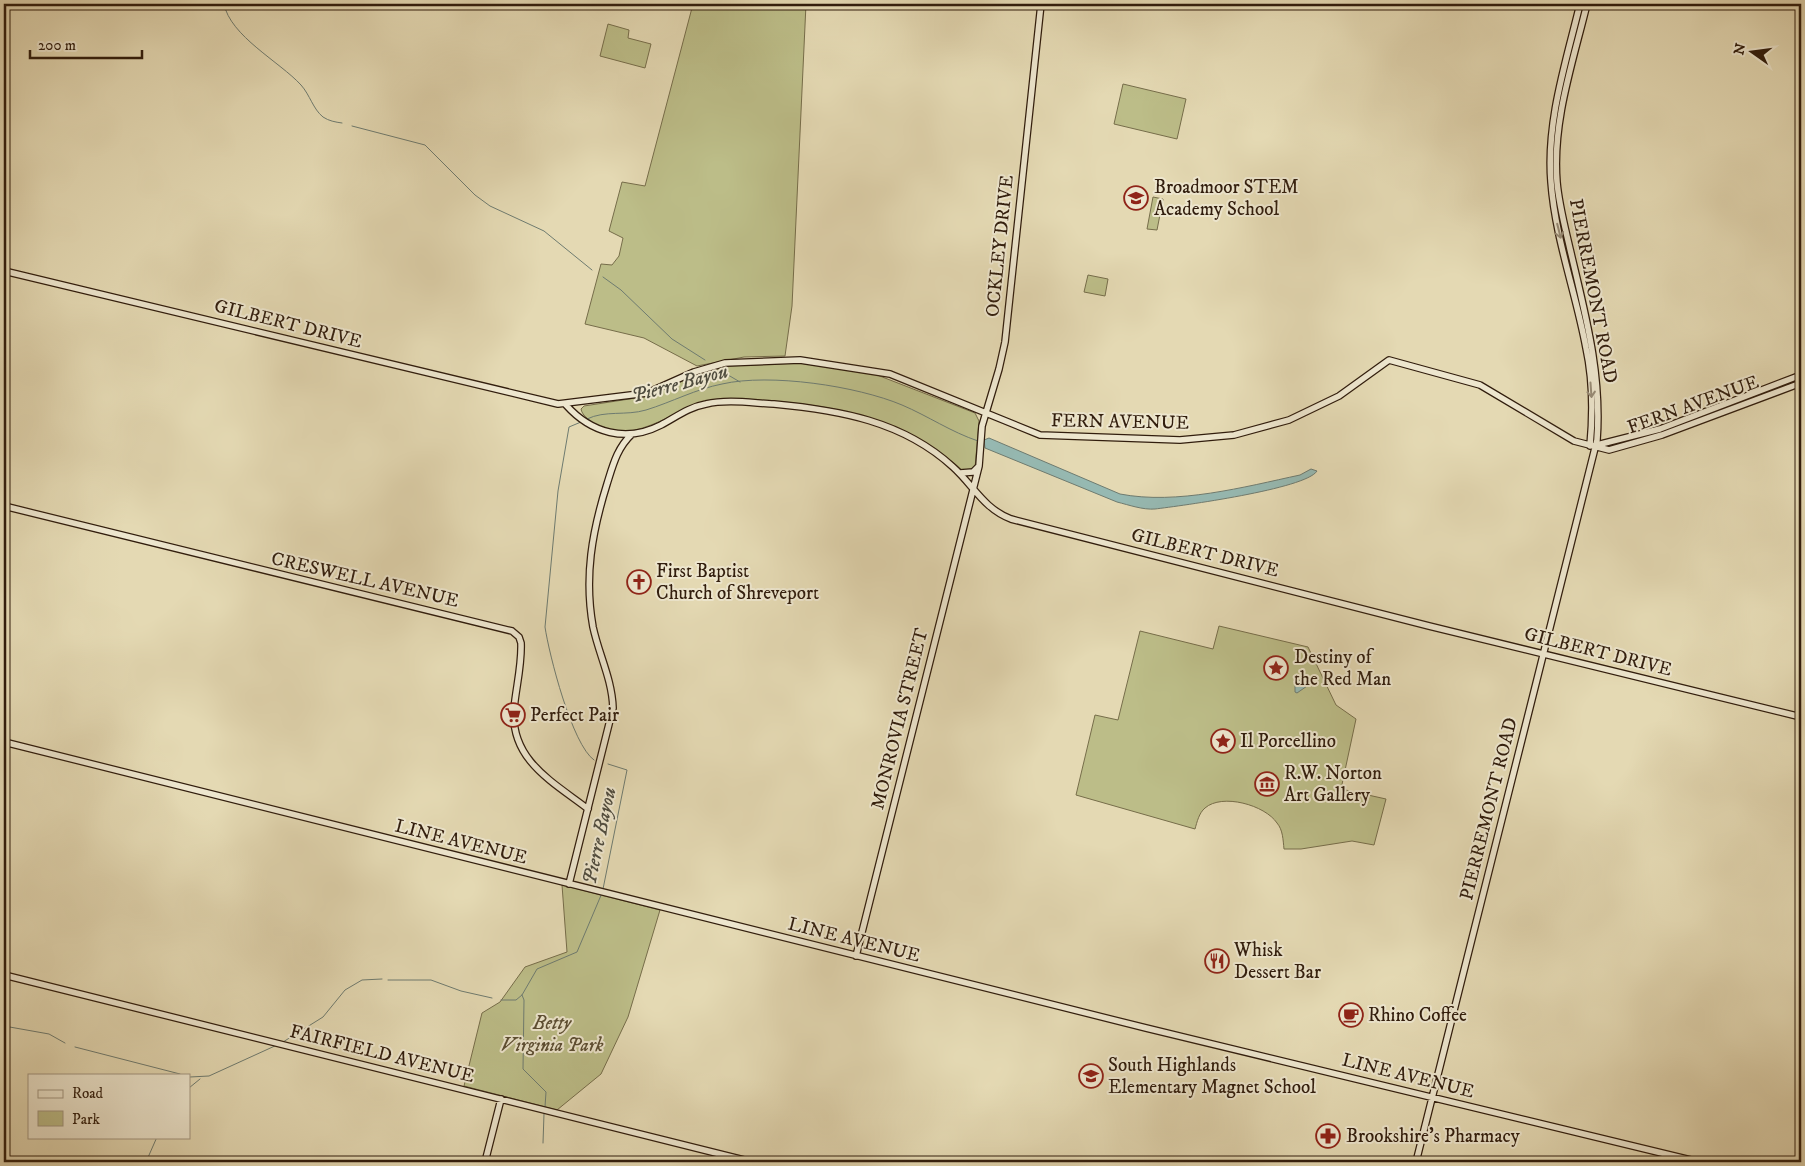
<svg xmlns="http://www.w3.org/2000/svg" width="1805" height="1166" font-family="'IM FELL DW Pica',serif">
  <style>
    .green { fill: #bcbd88; stroke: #766d4a }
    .water { fill: #96b9b2; stroke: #6e7b70 }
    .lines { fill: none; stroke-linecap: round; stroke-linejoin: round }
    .stream { stroke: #6e7b70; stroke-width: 1 }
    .secondary-casing { stroke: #311d0d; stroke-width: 8 }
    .secondary { stroke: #ede6ce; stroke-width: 5.5 }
    .oneway { stroke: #988c77 }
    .labels { text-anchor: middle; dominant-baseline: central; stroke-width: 4; stroke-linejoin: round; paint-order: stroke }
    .poi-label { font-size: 19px; fill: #311d0d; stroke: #ede6ce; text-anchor: start }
    .street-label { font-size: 19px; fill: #311d0d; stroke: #ede6ce }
    .park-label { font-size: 19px; font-style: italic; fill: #5b4d32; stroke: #ede6ce }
    .water-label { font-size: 20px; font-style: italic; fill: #4f4c3f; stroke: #ede6ce }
  </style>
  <rect width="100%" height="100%" fill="#e4d9b3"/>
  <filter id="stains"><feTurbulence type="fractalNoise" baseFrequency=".004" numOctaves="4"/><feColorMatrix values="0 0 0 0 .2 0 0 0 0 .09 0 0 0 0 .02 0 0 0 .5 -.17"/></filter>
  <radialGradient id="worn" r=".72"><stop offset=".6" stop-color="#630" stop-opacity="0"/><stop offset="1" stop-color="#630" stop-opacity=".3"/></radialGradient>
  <path class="green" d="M 693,4 L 806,4 L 792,306 L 785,356 L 744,357 L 697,366 L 644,338 L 585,324 L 601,264 L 612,265 L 619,256 L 623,238 L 609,231 L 622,182 L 645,186 Z
    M 608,24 L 629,30 L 628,38 L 651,44 L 645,68 L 600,56 Z
    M 1123,84 L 1186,99 L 1177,139 L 1114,124 Z
    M 1153,197 L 1163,199 L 1157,230 L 1147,229 Z
    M 1088,275 L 1108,279 L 1105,296 L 1084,292 Z
    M 799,363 L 872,373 L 975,413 L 979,421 L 975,468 L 963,471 C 909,422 843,406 771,401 C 753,400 733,397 714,400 C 676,406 632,450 593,423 C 588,419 582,415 581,409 L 584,406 L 649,396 L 689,377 L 729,366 Z
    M 1219,626 L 1308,647 L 1336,705 L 1356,719 L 1341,789 L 1386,799 L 1374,845 L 1352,841 L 1301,849 L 1284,849 C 1283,840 1283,830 1277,823 C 1265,805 1222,793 1205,808 C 1199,813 1197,822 1195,829 L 1076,795 L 1095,715 L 1118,720 L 1140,631 L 1213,649 Z
    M 562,885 L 660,910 L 628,1017 L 601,1074 L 557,1110 L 464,1086 L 482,1013 L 500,1002 L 525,967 L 567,952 Z"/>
  <path class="water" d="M 989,438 L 1120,494 C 1177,505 1244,487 1300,475 L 1311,469 L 1317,471 C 1306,489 1180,506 1155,509 C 1143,510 1129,505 1117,502 L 985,448 L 984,440 Z
    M 1300,680 L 1307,680 L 1310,684 L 1297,693 L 1295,692 L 1295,685 Z"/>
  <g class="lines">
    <path class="stream" d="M 224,4 C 230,36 280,62 301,85 C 310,95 313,109 323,117 C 329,121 335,122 342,123
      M 352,126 L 425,145 L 475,195 L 490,206 L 544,231 L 592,270
      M 603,277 L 621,290 L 672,339 L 705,360
      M 723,372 L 740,382
      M 587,419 C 605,410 626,416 646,410 C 672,402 696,389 722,384 C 770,373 857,386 902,405 C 928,416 951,432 978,441
      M 581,422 L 569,427 L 558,491 L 545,627 C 549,654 572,745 594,760
      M 603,889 L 627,770 L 608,764
      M 388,980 L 431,980 L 461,991 L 492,998
      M 522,995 L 524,1000 L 523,1069 L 546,1092 L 545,1107
      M 501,1000 L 516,1000 L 522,995 L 537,969 L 577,952 L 602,893
      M 4,1026 L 49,1034 L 65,1043
      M 283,1042 L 323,1017 L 345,990 L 362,980 L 382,979
      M 75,1047 L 180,1074
      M 190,1077 L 209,1076 L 277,1045
      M 189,1088 L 200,1079
      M 543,1143 L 544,1114
      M 146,1162 L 157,1137"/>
    <g class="secondary-casing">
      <path id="secondary" d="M 1580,4 C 1566,62 1546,122 1551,182 C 1555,238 1576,293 1586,348 C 1593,380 1593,414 1590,446
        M 4,271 L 558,404 L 647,393 L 694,372 L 725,363 L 800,360 L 890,374 L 1040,435 L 1180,440 L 1234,435 L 1289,420 L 1339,396 L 1389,360 L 1480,385 L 1574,441 L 1609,450 L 1662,435 L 1801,383
        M 566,405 C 591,433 626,443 661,425 C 676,417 689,407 706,404 C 727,399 752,403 774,404 C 839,410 903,421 953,467 C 973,485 984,509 1011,519 L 1429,626 L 1801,717
        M 1597,445 L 1660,429 L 1801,375
        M 960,473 L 973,472 L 978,467
        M 4,506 L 512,631 L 519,637 L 521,643 C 522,665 516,687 514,709 C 510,760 553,782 588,809
        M 4,742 L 1146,1028 L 1699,1162
        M 569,884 L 613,708 C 612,679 599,655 593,627 C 584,577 592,532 607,484 C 613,465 617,448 632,434
        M 856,956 L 979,466 L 982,426 L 999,369 L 1005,342 L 1041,4
        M 4,975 L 752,1162
        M 485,1162 L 501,1099
        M 1416,1162 L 1597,440 C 1602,374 1585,313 1570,249 C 1565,227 1559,205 1557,182 C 1552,122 1573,62 1587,4"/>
    </g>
    <use href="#secondary" class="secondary"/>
  </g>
  <defs><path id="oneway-shaft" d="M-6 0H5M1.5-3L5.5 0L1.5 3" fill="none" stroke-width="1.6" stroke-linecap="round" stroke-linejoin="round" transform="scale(1.25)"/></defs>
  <g class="oneway">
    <use href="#oneway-shaft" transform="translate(1559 231) rotate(76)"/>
    <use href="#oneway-shaft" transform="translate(1591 390) rotate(86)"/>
  </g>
  <defs>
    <g id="school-ring" transform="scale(1.25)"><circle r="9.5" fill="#ede6ce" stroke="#8f2418" stroke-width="1.5"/><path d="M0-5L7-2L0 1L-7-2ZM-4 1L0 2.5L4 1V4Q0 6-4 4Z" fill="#8f2418"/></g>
    <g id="church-ring" transform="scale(1.25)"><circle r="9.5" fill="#ede6ce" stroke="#8f2418" stroke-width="1.5"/><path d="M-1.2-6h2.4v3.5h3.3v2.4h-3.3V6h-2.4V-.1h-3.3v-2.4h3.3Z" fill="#8f2418"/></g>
    <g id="sight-ring" transform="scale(1.25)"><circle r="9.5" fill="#ede6ce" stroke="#8f2418" stroke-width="1.5"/><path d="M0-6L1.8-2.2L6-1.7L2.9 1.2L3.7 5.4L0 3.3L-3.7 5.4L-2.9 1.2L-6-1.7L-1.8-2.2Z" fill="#8f2418"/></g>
    <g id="supermarket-ring" transform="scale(1.25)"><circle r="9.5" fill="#ede6ce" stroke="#8f2418" stroke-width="1.5"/><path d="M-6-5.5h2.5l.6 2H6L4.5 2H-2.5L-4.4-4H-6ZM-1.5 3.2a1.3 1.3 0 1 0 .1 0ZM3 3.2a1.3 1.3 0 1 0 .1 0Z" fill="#8f2418"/></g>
    <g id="museum-ring" transform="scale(1.25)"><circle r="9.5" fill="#ede6ce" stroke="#8f2418" stroke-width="1.5"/><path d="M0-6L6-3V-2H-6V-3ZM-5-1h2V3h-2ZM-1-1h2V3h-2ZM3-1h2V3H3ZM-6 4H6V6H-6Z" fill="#8f2418"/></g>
    <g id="restaurant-ring" transform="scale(1.25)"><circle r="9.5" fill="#ede6ce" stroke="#8f2418" stroke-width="1.5"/><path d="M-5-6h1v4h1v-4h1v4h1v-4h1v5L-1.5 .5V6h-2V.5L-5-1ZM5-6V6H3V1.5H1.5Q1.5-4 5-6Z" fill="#8f2418"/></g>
    <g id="cafe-ring" transform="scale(1.25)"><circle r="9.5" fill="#ede6ce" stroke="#8f2418" stroke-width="1.5"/><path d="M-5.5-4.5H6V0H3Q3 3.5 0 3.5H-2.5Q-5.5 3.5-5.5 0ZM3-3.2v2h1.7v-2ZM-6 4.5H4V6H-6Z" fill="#8f2418"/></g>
    <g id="pharmacy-ring" transform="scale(1.25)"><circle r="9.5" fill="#ede6ce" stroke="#8f2418" stroke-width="1.5"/><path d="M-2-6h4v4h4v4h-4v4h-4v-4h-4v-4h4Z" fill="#8f2418"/></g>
  </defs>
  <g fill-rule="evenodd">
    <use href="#school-ring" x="1136" y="198"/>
    <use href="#church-ring" x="639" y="582"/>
    <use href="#sight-ring" x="1276" y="668"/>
    <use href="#supermarket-ring" x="513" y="715"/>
    <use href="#sight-ring" x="1223" y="741"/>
    <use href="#museum-ring" x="1267" y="784"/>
    <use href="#restaurant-ring" x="1217" y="961"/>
    <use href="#cafe-ring" x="1351" y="1015"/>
    <use href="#school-ring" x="1091" y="1076"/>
    <use href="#pharmacy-ring" x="1328" y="1136"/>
  </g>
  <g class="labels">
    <g class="poi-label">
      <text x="1154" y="187">Broadmoor STEM<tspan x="1154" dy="22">Academy School</tspan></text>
      <text x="656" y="571">First Baptist<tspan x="656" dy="22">Church of Shreveport</tspan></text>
      <text x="1294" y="657">Destiny of<tspan x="1294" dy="22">the Red Man</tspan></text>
      <text x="530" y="715">Perfect Pair</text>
      <text x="1240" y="741">Il Porcellino</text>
      <text x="1284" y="773">R.W. Norton<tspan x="1284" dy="22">Art Gallery</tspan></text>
      <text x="1234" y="950">Whisk<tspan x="1234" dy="22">Dessert Bar</tspan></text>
      <text x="1368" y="1015">Rhino Coffee</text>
      <text x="1108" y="1065">South Highlands<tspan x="1108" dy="22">Elementary Magnet School</tspan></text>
      <text x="1346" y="1136">Brookshire's Pharmacy</text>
    </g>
    <g class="street-label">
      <text transform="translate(1000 246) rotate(-84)">OCKLEY DRIVE</text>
      <text transform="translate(1593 291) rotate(79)">PIERREMONT ROAD</text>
      <text transform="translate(288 324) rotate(14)">GILBERT DRIVE</text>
      <text transform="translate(1693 405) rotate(-20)">FERN AVENUE</text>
      <text transform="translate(1120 422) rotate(1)">FERN AVENUE</text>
      <text transform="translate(1205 553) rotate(14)">GILBERT DRIVE</text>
      <text transform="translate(365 580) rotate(13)">CRESWELL AVENUE</text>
      <text transform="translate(1598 652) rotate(14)">GILBERT DRIVE</text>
      <text transform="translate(900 719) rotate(-76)">MONROVIA STREET</text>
      <text transform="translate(1489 809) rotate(-76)">PIERREMONT ROAD</text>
      <text transform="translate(461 842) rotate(14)">LINE AVENUE</text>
      <text transform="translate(854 940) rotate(14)">LINE AVENUE</text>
      <text transform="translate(382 1054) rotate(14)">FAIRFIELD AVENUE</text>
      <text transform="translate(1408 1076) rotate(14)">LINE AVENUE</text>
    </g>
    <g class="park-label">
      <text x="552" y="1023">Betty<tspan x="552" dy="22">Virginia Park</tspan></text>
    </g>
    <g class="water-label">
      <text transform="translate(680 384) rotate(-15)">Pierre Bayou</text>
      <text transform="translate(600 836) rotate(-78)">Pierre Bayou</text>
    </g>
  </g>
  <rect width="1805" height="1166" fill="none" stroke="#e4d9b3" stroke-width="20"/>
  <rect x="5" y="5" width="1795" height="1156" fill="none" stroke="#311d0d" stroke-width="2.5"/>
  <rect x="10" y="10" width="1785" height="1146" fill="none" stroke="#311d0d"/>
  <rect x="28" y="1074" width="162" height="65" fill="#ede6ce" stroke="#a29681"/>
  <rect x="38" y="1090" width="25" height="8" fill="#ede6ce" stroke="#a29681"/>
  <text x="72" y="1098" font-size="15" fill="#311d0d">Road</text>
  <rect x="38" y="1111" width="25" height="15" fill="#bcbd88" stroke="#a29681"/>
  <text x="72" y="1124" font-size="15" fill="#311d0d">Park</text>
  <g transform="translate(1752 52) rotate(284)" stroke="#ede6ce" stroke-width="4" paint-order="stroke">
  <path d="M0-4L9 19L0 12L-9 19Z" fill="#311d0d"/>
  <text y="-8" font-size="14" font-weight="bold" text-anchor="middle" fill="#311d0d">N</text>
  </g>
  <path d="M30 50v8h112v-8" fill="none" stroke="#311d0d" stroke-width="2.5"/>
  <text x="38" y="50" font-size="15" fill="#311d0d" stroke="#ede6ce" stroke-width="4" paint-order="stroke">200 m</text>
  <rect width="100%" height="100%" filter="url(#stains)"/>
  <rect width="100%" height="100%" fill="url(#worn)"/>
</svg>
